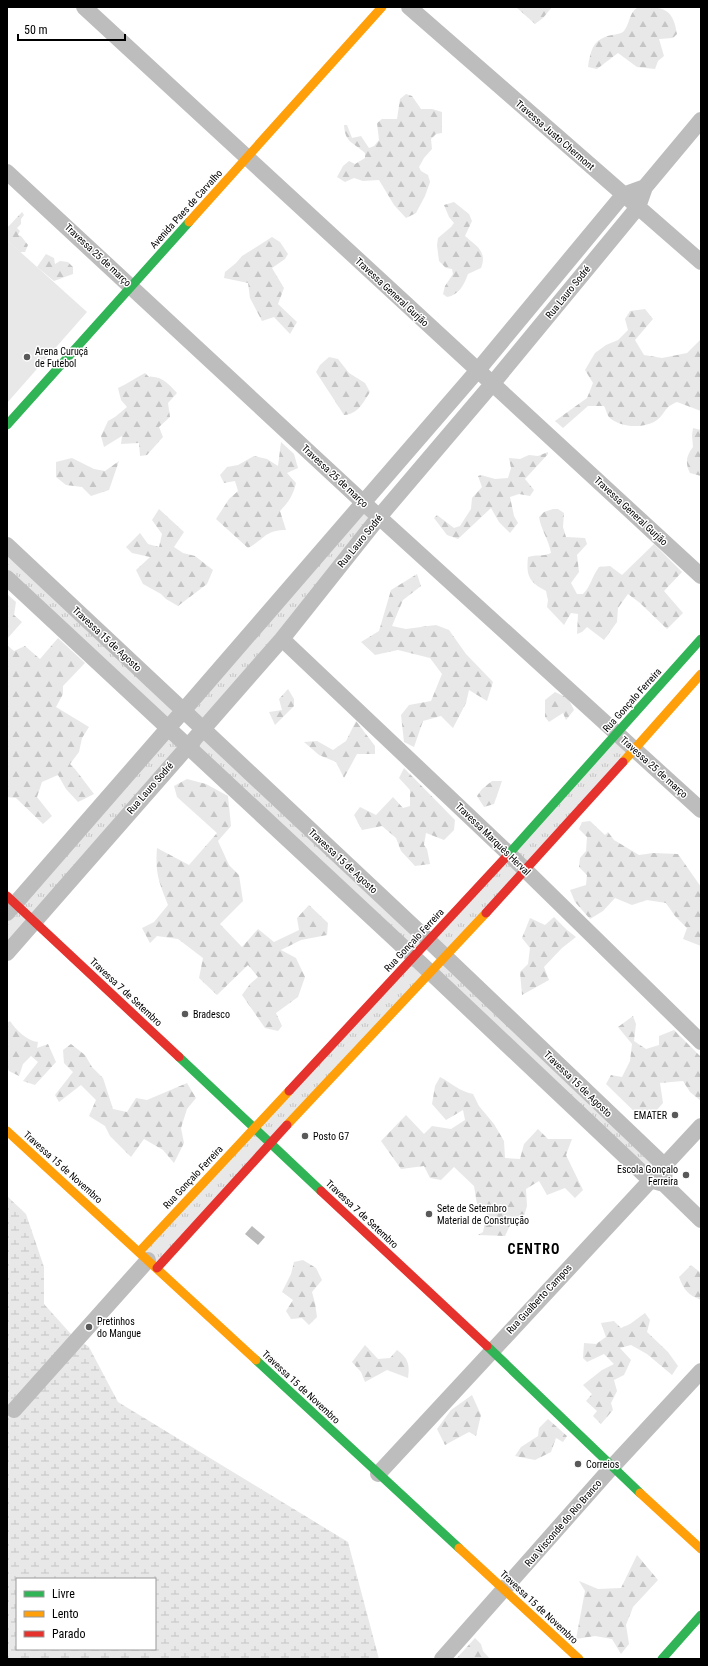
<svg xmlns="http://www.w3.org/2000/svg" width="708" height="1666" font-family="'Roboto Condensed',sans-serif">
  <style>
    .grass { fill: url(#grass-tufts); fill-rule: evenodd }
    .forest { fill: url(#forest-firs) }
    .wetland { fill: url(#wetland-marsh); fill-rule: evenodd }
    .park { fill: #e8e8e8 }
    .water { fill: #bababa }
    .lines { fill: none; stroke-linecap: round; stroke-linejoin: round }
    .street { stroke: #bdbdbd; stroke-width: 16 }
    .fast { stroke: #30b455; stroke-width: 9 }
    .slow { stroke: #ff9f0a; stroke-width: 9 }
    .jam { stroke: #e5322d; stroke-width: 9 }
    .poi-dot { fill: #595959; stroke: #fff; stroke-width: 1.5 }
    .labels { text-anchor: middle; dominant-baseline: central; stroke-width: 3; stroke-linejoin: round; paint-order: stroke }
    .street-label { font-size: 10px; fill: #000; stroke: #fff }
    .poi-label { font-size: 10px; fill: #000; stroke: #fff; text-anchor: start }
    .district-label { font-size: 14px; font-weight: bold; letter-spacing: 1px; fill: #000; stroke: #fff }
  </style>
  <defs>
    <pattern id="grass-tufts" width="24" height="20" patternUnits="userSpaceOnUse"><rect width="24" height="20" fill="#e8e8e8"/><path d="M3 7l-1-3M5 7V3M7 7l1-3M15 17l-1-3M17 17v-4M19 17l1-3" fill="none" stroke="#c5c5c5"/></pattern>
    <pattern id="forest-firs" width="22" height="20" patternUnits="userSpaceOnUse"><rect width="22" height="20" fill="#e8e8e8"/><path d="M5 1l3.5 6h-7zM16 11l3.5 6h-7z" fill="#c5c5c5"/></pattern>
    <pattern id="wetland-marsh" width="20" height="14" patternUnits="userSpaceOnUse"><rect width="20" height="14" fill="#e8e8e8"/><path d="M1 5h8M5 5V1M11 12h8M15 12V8" fill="none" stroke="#c5c5c5"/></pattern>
  </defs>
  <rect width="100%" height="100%" fill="#fff"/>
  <path class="grass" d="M 363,503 L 379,517 L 203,729 L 429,941 L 616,734 L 634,748 L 446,957 L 665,1166 L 650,1180 L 430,973 L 157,1268 L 139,1252 L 414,957 L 187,745 L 7,953 L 7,913 L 167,728 L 7,578 L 7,545 L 183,711 ZM 183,711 L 203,729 L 187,745 L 168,728 ZM 429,941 L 445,957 L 430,973 L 415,957 Z"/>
  <path class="forest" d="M 516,7 L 552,7 L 543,18 L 535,24 Z
    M 639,7 C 662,7 673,7 677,34 L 673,38 L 659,39 L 664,56 L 658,61 L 655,69 L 637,67 L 618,53 L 597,69 L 588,67 C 591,49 593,39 612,35 C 617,34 621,34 624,31 C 630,24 629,11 639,7 Z
    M 406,94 L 412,96 L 421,109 L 432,109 L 442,112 L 442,133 L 436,134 L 431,139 L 432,149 L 424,158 L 419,167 L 421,171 L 428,175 L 430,182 L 425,196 L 416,213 L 406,218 L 394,205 L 379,180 L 363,181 L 354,178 L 345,182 L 337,177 L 343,166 L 349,161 L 355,164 L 365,158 L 365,153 C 353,142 345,143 344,125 L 347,125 L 352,138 L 361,136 L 369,148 L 374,146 L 379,140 L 377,123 L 382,119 L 397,119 L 400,99 Z
    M 454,202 L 469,214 L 472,221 L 465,236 C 475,245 488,251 481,268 L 468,274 C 464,285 459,295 447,297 L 443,294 L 445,286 L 453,274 L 452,269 L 446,268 L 439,261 L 437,245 L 438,238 L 451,227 L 454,223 L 449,217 L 444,205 Z
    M 22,212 L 24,215 L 21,219 L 21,224 L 17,228 L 20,231 L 18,235 L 21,236 L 28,245 L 25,252 L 20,252 L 7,240 L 7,228 Z
    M 272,237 L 280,242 L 288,254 L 285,259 L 272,268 L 284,288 L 278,304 L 297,322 L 290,334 L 274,317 L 262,321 L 250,298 L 248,283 L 224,278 L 225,272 L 236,263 L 242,256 Z
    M 46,254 L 54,258 L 55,264 L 60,261 L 68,262 L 73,267 L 73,274 L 54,281 L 37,267 Z
    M 645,309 L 653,319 L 635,340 L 644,355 L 662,358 L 687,353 L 701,339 L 701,411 L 677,402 C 663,408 666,413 657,420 C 644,429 620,428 609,417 C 607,415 606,409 604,406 L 588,406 L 563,428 L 555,421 L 587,398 L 593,383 L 585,370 L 595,353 L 606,345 L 618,340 L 628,330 L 625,319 L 630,311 Z
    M 329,357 L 338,359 L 349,373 L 365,383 L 370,392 C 363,403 358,414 344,415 L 316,372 L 320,365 Z
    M 145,373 L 149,377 C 161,375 170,385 177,393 L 168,403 L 170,417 L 159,427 L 163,437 L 147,455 L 140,456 L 139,443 L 121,444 L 122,436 L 104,447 L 101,436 L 108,421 L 115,417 L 127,407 L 121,400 L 118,388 C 127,384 135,378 145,373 Z
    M 693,428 L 701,430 L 701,476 L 690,473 C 685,463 686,456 693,447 L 692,435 Z
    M 281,442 L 294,454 L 298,468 L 287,473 L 296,483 C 293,495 289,502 280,511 L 286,530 C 265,530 265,539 248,548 L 216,519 L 229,499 L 238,491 L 235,481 L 224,483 L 220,475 L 227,467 L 238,465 L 254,456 L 267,459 L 278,466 Z
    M 548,452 L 548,454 L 525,479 L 534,490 L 530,496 L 519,494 L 510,497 L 514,516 L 518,523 L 510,533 L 499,522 L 491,508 L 458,539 L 447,535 L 434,518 L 437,515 L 454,528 L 460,526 L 471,509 L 472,498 L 482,487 L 478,476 L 481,475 L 495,479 L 508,478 L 511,468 L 509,458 L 520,459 L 529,455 L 538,456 Z
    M 72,458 L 94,469 L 105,471 L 119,461 L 109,490 L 91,496 L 82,487 L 66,485 L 56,477 L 56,462 Z
    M 159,509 L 184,532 L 174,547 L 183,553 L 195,556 L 213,570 L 207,584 L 178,606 L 166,599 L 161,594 L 143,584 L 136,570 L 150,557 L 132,553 L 126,547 L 140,533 L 148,544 L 159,547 L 162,534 L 152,520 Z
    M 553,509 L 558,509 L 564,513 L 563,527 L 566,537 L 585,538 L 587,544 L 577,555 L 579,572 L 571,583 L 577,594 L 583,594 C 591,586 591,578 599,567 L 610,566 L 622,575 L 654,544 L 682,572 L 664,591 L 683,613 L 667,629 L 640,603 L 628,594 L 618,608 L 617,622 L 604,640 L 587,627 L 582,632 L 577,634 L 578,614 L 571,613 L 564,625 L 547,607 L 548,600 L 546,591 C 529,582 526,576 528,557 C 537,554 542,557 551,553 C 549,540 541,530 539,517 L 544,512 Z
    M 417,574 L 421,586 L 403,600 L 392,626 L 406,629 L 436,625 L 449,630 L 466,654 L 493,682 L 487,701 L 469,690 L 466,703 L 453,728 L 441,716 L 423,721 L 414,747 L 404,742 L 401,715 L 409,705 L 431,701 L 442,674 L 430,658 L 398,650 L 375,655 L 361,642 L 379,631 L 391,590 Z
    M 7,594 L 16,602 L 14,615 L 22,622 L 7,639 Z
    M 58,638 L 85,663 L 63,686 L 63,694 L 56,707 L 89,727 L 82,738 L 79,752 L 70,764 L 75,769 L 94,794 L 78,802 L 66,789 L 58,775 L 42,782 L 37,797 L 52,816 L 43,824 L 16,798 L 7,797 L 7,645 L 14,651 L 25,646 L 40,659 Z
    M 288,689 L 294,699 L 294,706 L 275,725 L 269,712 L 282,710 L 279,699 Z
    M 555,692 L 568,698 L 574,710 L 566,720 L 563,713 L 549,722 L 545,717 L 545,700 Z
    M 356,721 L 375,746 L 375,754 L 357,754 L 344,778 L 336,762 L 319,755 L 304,742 L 317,741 L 333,750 L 346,741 Z
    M 404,768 L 455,820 L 454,830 L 444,840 L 426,833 L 424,845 L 427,849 L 430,864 L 415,866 L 401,851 L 396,838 L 382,826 L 362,830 L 354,815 L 360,807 L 376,815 L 393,797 L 403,808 L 410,806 L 410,790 L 399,778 Z
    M 187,779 L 206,784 L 228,796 L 231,826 L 218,841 L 229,865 L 239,875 L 243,901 L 220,924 L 242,947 L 258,929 L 274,942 L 299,930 L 297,918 L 309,905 L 328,923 L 327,935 L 301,940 L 281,950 L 296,958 L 305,977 L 298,997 L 276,1013 L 282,1026 L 278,1031 L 265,1028 L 242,995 L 250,984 L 258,977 L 248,965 L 217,995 L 199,978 L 203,958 L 178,939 L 157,936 L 150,943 L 142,928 L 154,922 L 168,905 C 159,882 155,874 157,848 L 189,865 L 217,833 L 177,797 L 174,786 Z
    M 492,781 L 502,781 L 494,804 L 484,807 L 477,796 L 482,789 Z
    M 590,821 L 605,835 L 608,832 L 614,840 L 639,855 L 653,853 L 678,854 L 701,887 L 700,904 L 701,907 L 701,946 L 683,939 L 687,928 L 675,916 L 666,903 L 647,900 L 632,905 L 615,898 L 603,911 L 590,919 L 575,902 L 570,890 L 586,885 L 587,875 L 579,867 L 580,858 L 586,851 L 587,837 L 579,829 L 582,822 Z
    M 554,917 L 567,930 L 576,937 L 562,948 L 544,967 L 549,980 L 522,995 L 520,972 L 528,964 L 530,948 L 522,938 L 530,918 L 545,925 Z
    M 633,1016 L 636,1024 L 634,1041 L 646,1049 L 659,1045 L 659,1036 L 674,1030 L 701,1057 L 701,1101 L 690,1092 L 683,1081 L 660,1083 L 663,1103 L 649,1119 L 642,1119 L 606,1084 L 611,1075 L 622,1077 L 630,1061 L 632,1044 L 618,1027 Z
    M 10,1021 C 16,1030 27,1041 38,1042 L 37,1048 L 48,1044 L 56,1062 L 35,1085 L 23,1081 L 38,1062 L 31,1056 L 23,1064 L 19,1076 L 9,1071 L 7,1067 L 7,1023 Z
    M 71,1044 L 85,1055 L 92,1067 L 103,1078 L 113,1109 L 127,1112 L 136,1098 L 147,1100 L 187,1083 L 196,1098 L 187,1109 L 181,1128 L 184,1143 L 174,1163 L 163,1150 L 144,1139 L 131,1157 L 110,1136 L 105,1126 L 89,1116 L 96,1100 L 81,1085 L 59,1102 L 55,1095 L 73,1072 L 64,1063 L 63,1050 Z
    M 440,1077 C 453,1084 459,1091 473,1094 L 479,1106 L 494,1124 L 504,1141 L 505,1158 L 520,1159 L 524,1144 L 538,1129 L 548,1139 L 572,1139 L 566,1155 L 583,1190 L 575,1198 L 565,1188 L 547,1195 L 539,1181 L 526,1189 L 527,1206 L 524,1216 L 514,1217 L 505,1236 L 478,1235 L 483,1232 L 488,1208 L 477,1204 L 474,1186 L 454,1167 L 441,1180 L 430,1178 L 424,1166 L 401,1169 L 381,1141 L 406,1115 L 424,1134 L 432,1126 L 451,1129 L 465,1120 L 463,1110 L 446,1120 L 432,1104 L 435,1086 Z
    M 303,1260 L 316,1268 L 322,1280 L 312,1292 L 315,1303 L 317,1317 L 309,1325 L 302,1318 L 291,1319 L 286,1311 L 293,1300 L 282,1292 L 291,1274 L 294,1262 Z
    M 691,1265 L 701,1273 L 701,1300 C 688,1295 684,1290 679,1277 Z
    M 645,1313 L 650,1320 L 647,1332 L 668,1352 L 678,1366 L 672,1375 L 647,1354 L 631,1345 L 620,1348 L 631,1360 L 624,1375 L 614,1380 L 617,1391 L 611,1403 L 613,1410 L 601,1424 L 593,1416 L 597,1411 L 586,1401 L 592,1394 L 583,1385 L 602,1370 L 614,1364 L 604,1354 L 587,1362 L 583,1358 L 584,1343 L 596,1344 L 606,1337 L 601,1323 L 614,1321 L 621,1328 L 630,1324 Z
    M 365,1345 L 378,1359 L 390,1358 L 397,1350 C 408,1358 410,1364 408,1378 L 387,1370 L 365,1382 L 361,1372 L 352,1362 Z
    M 472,1395 L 481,1415 L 476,1436 L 469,1432 L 445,1445 L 437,1429 L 451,1410 Z
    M 548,1419 L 567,1436 L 563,1442 L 556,1438 L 551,1452 L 535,1460 L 515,1456 L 521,1447 L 538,1436 L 539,1428 Z
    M 637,1555 L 658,1580 L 633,1607 L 626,1625 L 629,1644 L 621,1654 L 612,1639 L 595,1636 L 576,1639 L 585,1591 L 579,1581 L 598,1589 L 621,1588 Z
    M 475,1638 L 481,1644 L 483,1651 L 490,1659 L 456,1659 Z"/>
  <path class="wetland" d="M 7,1196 L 26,1214 L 44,1267 L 44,1304 L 70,1333 L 89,1347 L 118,1402 L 348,1542 L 379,1659 L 7,1659 ZM 17,1579 L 155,1579 L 155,1649 L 17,1649 Z"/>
  <path class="park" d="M 7,240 L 87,312 L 7,403 Z"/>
  <path class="water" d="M 252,1226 L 265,1237 L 258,1245 L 245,1234 Z"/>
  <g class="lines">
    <path class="street" d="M 84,7 L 701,576
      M 409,7 L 701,262
      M 7,172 L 379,517 L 701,810
      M 7,545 L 429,941 L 665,1166 L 664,1184
      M 7,578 L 414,957 L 650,1180 L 664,1184 L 701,1220
      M 282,639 L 509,854 L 701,1042
      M 7,913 L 183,711 L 478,370 L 623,195 L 645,187
      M 7,953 L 282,639 L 379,517 L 493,383 L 638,207 L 645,187 L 701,120
      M 14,1410 L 148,1260
      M 378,1474 L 701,1126
      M 442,1659 L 612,1467 L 701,1371"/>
    <path class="fast" d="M 7,425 L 189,222
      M 506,857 L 701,639
      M 179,1057 L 321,1191
      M 487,1346 L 640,1493
      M 256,1360 L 459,1548
      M 662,1659 L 701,1615"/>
    <path class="slow" d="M 189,222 L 382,7
      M 623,762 L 701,674
      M 287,1125 L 486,913
      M 7,1131 L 256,1360
      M 139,1252 L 289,1091
      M 640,1493 L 701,1549
      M 459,1548 L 579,1659"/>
    <path class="jam" d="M 7,896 L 179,1057
      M 486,913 L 623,762
      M 289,1091 L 506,857
      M 321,1191 L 487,1346
      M 157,1268 L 287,1125"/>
  </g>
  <g class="poi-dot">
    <circle cx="27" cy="357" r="4"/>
    <circle cx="185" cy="1014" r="4"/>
    <circle cx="675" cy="1115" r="4"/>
    <circle cx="305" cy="1136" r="4"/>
    <circle cx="686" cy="1175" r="4"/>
    <circle cx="429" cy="1214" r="4"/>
    <circle cx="89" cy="1327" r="4"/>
    <circle cx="578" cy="1464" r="4"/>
  </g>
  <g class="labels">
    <g class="street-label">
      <text transform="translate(555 135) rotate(41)">Travessa Justo Chermont</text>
      <text transform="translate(186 209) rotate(-48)">Avenida Paes de Carvalho</text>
      <text transform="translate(98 255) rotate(43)">Travessa 25 de março</text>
      <text transform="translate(392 292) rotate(43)">Travessa General Gurjão</text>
      <text transform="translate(568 292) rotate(-51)">Rua Lauro Sodré</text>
      <text transform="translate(335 476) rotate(43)">Travessa 25 de março</text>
      <text transform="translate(631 511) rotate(43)">Travessa General Gurjão</text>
      <text transform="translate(360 541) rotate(-51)">Rua Lauro Sodré</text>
      <text transform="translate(107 639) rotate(43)">Travessa 15 de Agosto</text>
      <text transform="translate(632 700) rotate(-48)">Rua Gonçalo Ferreira</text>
      <text transform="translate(654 767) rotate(42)">Travessa 25 de março</text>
      <text transform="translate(150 788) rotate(-49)">Rua Lauro Sodré</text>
      <text transform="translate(493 839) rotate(44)">Travessa Marquês Herval</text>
      <text transform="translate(343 861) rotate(43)">Travessa 15 de Agosto</text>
      <text transform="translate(414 940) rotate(-47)">Rua Gonçalo Ferreira</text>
      <text transform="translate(126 992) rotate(43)">Travessa 7 de Setembro</text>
      <text transform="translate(578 1084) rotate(44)">Travessa 15 de Agosto</text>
      <text transform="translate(63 1167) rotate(42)">Travessa 15 de Novembro</text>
      <text transform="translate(193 1177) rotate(-47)">Rua Gonçalo Ferreira</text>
      <text transform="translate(362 1214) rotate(43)">Travessa 7 de Setembro</text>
      <text transform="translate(539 1299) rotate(-47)">Rua Gualberto Campos</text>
      <text transform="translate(301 1387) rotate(43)">Travessa 15 de Novembro</text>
      <text transform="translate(563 1523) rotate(-49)">Rua Visconde do Rio Branco</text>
      <text transform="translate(539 1607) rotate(43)">Travessa 15 de Novembro</text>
    </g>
    <g class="poi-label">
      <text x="35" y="351">Arena Curuçá<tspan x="35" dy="12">de Futebol</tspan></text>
      <text x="193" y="1014">Bradesco</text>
      <text x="667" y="1115" text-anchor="end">EMATER</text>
      <text x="313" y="1136">Posto G7</text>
      <text x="678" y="1169" text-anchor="end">Escola Gonçalo<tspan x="678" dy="12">Ferreira</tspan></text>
      <text x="437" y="1208">Sete de Setembro<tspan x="437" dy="12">Material de Construção</tspan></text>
      <text x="97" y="1321">Pretinhos<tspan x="97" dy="12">do Mangue</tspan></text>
      <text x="586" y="1464">Correios</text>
    </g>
    <g class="district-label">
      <text x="534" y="1249">CENTRO</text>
    </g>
  </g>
  <rect width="708" height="1666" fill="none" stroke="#000000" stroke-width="16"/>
  <rect x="16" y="1578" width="140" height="72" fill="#ffffff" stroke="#999999"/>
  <rect x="24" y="1591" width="20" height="6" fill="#30b455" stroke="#999999"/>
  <text x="52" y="1598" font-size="12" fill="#000000">Livre</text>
  <rect x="24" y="1611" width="20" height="6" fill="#ff9f0a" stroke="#999999"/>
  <text x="52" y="1618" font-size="12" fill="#000000">Lento</text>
  <rect x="24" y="1631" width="20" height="6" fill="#e5322d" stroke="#999999"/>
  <text x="52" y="1638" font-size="12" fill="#000000">Parado</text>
  <path d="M18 34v6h107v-6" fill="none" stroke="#000000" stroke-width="2"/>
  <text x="24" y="34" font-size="12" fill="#000000" stroke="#ffffff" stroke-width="3" paint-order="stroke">50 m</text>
</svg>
